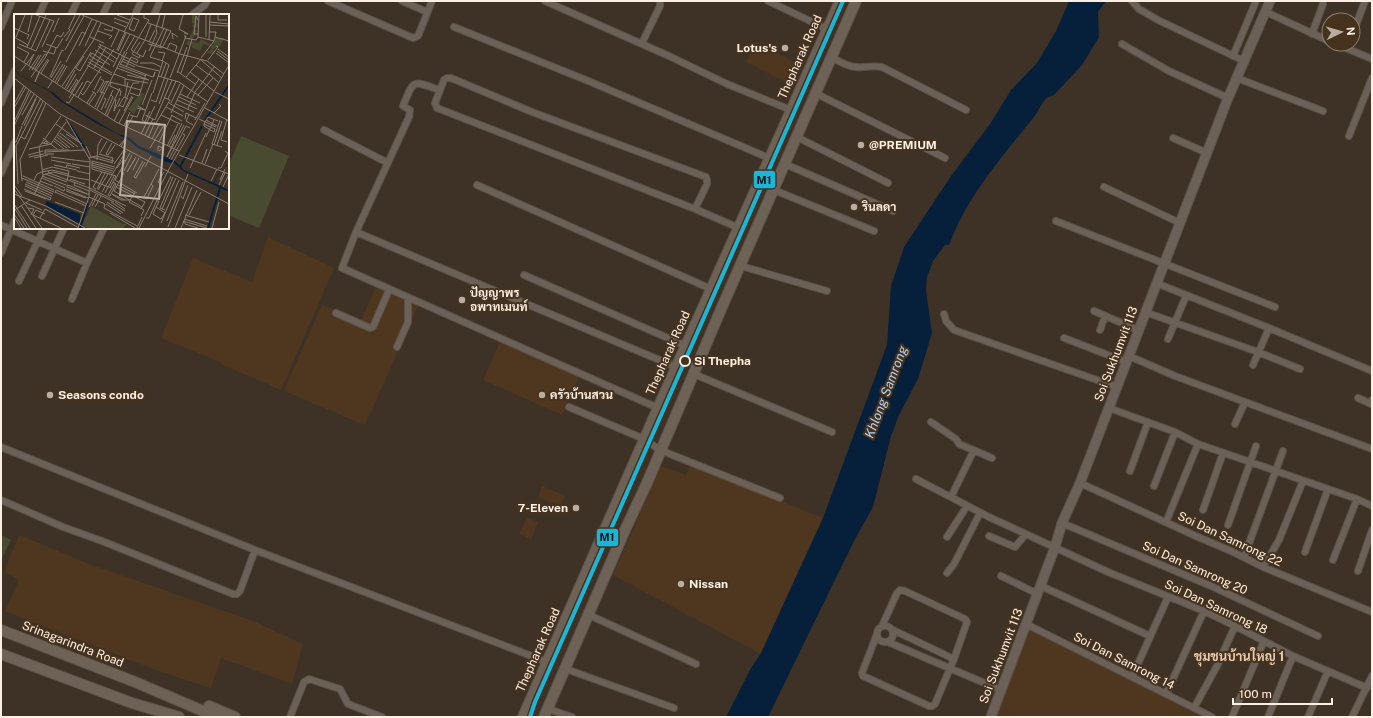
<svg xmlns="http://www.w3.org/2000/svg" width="1373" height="718" font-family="'Public Sans',Sarabun,sans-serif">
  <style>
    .built { fill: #4f371f }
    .green { fill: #494b31 }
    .water { fill: #06203b }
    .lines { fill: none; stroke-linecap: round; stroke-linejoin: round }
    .street-casing { stroke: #5b5147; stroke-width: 8 }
    .secondary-casing { stroke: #5b5147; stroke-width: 11 }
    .primary-casing { stroke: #5b5147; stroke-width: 12 }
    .street { stroke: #6b6159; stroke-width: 6 }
    .secondary { stroke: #6b6159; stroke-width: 9 }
    .primary { stroke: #6e6257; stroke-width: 10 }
    .metro-1-casing { stroke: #47321e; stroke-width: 7 }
    .metro-1 { stroke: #1ab6d8; stroke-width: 4 }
    .poi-dot { fill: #baada1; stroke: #47321e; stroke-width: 1.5 }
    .stop-dot { fill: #47321e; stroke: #fcefe3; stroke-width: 2 }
    .labels { text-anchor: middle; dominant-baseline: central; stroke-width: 4; stroke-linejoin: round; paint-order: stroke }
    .poi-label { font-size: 12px; font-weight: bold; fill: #fcefe3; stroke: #47321e; text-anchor: start }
    .street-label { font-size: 12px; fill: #fcefe3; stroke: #47321e }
    .stop-label { font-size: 12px; font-weight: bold; fill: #fcefe3; stroke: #47321e; text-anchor: start }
    .water-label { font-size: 13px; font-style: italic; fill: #b1d3f6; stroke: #47321e }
    .neighbourhood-label { font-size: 13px; font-weight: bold; fill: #e7cdb5; stroke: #47321e }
    .inset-river { fill: none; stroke: #06203b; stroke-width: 2 }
    .inset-road { fill: none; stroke: #8a7e72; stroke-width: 1 }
    .view { fill: #baada1; fill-opacity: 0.15; stroke: #baada1; stroke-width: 2 }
    .inset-edge { fill: none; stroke: #fcefe3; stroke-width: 2 }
    .line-badge { stroke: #47321e; stroke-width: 1.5 }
    .pale-badge-label { font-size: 11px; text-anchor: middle; font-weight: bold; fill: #111 }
  </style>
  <rect width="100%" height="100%" fill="#3e3227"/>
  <path class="built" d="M 756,42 L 799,65 L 789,84 L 746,62 Z
    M 268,237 L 334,268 L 281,390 L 221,364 L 221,362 L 161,338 L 193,258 L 252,282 Z
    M 376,287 L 418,306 L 365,425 L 284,391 L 322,305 L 361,320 Z
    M 500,342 L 579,375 L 562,415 L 483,380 Z
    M 691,465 L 823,518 L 761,654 L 613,575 L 661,466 L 686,475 Z
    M 542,486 L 565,496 L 560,506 L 538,497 Z
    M 527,517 L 538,522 L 531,539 L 519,534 Z
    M 19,535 L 89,564 L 253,621 L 303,644 L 292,684 L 221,658 L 211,688 L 156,670 L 5,611 L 19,580 L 4,572 Z
    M 1029,629 L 1078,653 L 1202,717 L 996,717 Z"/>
  <path class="green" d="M 241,136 L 289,156 L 259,228 L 228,215 L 228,167 Z
    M 1,535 L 11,540 L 1,560 Z"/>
  <path class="water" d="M 1069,1 L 1106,1 L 1098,12 L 1099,37 L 1082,65 L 1054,95 C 1052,96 1050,96 1048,97 C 1043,100 1038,112 1034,117 C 1002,157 967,196 949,245 L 945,245 L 933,261 L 927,277 L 926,291 L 932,333 L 918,379 L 899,415 L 891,436 L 873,507 L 854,541 L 768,717 L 726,717 L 751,668 L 761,653 L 823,518 L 887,345 L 891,286 L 904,247 L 951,176 L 990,124 L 1011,90 L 1037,63 L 1056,31 Z"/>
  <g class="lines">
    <g class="street-casing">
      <path id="street" d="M 328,1 L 413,38 L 418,36 L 432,1
        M 402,1 L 427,12
        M 545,1 L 669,56 L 727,84 L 791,110
        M 768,1 L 827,29
        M 1132,1 L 1139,9 L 1158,20 L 1244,61
        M 1266,12 L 1329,41
        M 39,15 L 45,1
        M 71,15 L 77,1
        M 103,15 L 109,1
        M 135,15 L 141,1
        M 154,15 L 160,1
        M 192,15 L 205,5 L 207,1
        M 1,27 L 12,1
        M 454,27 L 586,80 L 769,158
        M 1353,33 L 1365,1
        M 1312,34 L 1323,4 L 1323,1
        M 642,43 L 660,6 L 660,1
        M 1122,44 L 1169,71 L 1228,98
        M 1336,44 L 1372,59
        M 1233,56 L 1256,1
        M 831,57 C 839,61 847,67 856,67 C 865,68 873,65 882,67 L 966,110
        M 1237,78 L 1323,111
        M 815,93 L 945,158
        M 1,103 L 15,70
        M 324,130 L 388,163
        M 1349,136 L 1372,78
        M 797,137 L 888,183
        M 1173,138 L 1207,153
        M 785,164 L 893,211
        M 1,173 L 15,142
        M 477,185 L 711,289
        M 1104,187 L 1180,223
        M 774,190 L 874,231
        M 695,209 L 707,184 L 707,180 L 706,177 L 532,112 L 451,78 L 447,78 L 444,80 L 435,103 L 437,108 L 695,209 L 739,228
        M 1056,221 L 1275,307
        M 1,225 L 87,263
        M 356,232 L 409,117 L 410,110 L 403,106 C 414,79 412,80 439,90
        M 1,253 L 15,220
        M 741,266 L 827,291
        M 524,275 L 686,346
        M 42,276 L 64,228
        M 19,281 L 44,228
        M 1156,283 L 1269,328 L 1372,371
        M 72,299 L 87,263 L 104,228
        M 1094,311 L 1138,330
        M 1145,312 L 1258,352 L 1300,369
        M 336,313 L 370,328 L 373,327 L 389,290
        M 944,314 L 946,321 L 954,330 L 1117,387
        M 1100,330 L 1105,316
        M 1064,338 L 1126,362
        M 1168,339 L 1186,296
        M 397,347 L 408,322 L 408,298
        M 1129,356 L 1175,376 L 1372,449
        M 1253,365 L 1269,328
        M 694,374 L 832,432
        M 1358,398 L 1371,404 L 1372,400
        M 569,407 L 644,439 L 660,450 L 780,498
        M 658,408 L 342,268 L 356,232 L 676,367
        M 1109,408 L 1175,432 L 1198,444 L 1357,499 L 1372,506
        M 931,422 L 956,439 L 959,444 L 992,458
        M 1235,424 L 1245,402
        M 1,447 L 255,550 L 547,662
        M 1130,471 L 1148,422
        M 916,479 L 989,517 L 1108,572 L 1204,611 L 1235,626 L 1293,656 L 1367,688
        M 1080,483 L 1198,537 L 1231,551 L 1263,567 L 1372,612
        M 1154,486 L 1175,432
        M 951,497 L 974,450
        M 1,500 L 63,527 L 102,541 L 233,594 L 237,594 L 240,591 L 255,550
        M 1203,510 L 1223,453
        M 1166,522 L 1198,444
        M 1062,523 L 1211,586 L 1318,636
        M 1228,525 L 1256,446
        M 989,536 L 1015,547 L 1026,534
        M 947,537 L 967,506
        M 1305,552 L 1328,489
        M 1244,557 L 1283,451
        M 1333,560 L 1357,499
        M 1263,567 L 1279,540 L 1303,481
        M 1358,571 L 1372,530
        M 947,573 L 954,564 L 980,513
        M 1001,576 L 1038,594
        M 1041,586 L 1150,636
        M 589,615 L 696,664
        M 1026,624 L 1212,717
        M877 634a8 8 0 1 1 16 0a8 8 0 1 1-16 0Z
        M 893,630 L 954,659
        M 877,634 L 862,673 L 863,676 L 929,706 L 932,706 L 935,704 L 954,659 L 967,622 L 965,619 L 905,591 L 900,590 L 897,593 L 882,626
        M 888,642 L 1001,690
        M 566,669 L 674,708
        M 1132,677 L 1168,597
        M 1166,694 L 1204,611
        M 1194,708 L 1217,666 L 1235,626
        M 548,709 L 572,717
        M 290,717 L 304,682 L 309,679 L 340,689 L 348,704 L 382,717
        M 1232,717 L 1264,641
        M 1268,717 L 1293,656
        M 1308,717 L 1328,671
        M 1352,717 L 1372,676"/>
    </g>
    <g class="secondary-casing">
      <path id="secondary" d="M 991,717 L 1055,547 L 1062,523 L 1080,483 L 1228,98 L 1270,1"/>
    </g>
    <g class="primary-casing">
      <path id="primary" d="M 1,630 L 135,682 L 217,717
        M 1,654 L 132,703 L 179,717
        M 209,706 L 235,717
        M 523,717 L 658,408 L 840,1
        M 544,717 L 625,530 L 647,483 L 722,307 L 856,1"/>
    </g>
    <use href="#street" class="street"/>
    <use href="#secondary" class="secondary"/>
    <use href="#primary" class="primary"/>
    <g class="metro-1-casing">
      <path id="metro-1" d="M 530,717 L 535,702 L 843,1"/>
    </g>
    <use href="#metro-1" class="metro-1"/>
  </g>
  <g class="poi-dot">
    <circle cx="785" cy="48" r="4"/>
    <circle cx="861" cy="145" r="4"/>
    <circle cx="854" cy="207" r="4"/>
    <circle cx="462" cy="300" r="4"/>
    <circle cx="50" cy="395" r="4"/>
    <circle cx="542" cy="395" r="4"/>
    <circle cx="576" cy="508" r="4"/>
    <circle cx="681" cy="584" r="4"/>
  </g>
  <circle class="stop-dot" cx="685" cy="361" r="5"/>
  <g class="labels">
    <g class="poi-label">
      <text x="777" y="48" text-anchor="end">Lotus's</text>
      <text x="869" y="145">@PREMIUM</text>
      <text x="862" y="207">รินลดา</text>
      <text x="470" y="293">ปัญญาพร<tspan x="470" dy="14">อพาทเมนท์</tspan></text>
      <text x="58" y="395">Seasons condo</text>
      <text x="550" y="395">ครัวบ้านสวน</text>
      <text x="568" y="508" text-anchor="end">7-Eleven</text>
      <text x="689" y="584">Nissan</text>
    </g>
    <g class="street-label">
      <text transform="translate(800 57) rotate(-66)">Thepharak Road</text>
      <text transform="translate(668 353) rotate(-66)">Thepharak Road</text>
      <text transform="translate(1116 354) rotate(-69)">Soi Sukhumvit 113</text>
      <text transform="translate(1230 539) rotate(25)">Soi Dan Samrong 22</text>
      <text transform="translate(1195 568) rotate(24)">Soi Dan Samrong 20</text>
      <text transform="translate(1216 607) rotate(25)">Soi Dan Samrong 18</text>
      <text transform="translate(73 644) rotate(21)">Srinagarindra Road</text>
      <text transform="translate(538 650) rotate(-66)">Thepharak Road</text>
      <text transform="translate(1001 656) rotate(-69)">Soi Sukhumvit 113</text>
      <text transform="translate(1124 661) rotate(27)">Soi Dan Samrong 14</text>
    </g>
    <g class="stop-label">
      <text x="694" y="361">Si Thepha</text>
    </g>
    <g class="water-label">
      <text transform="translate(886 392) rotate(-69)">Khlong Samrong</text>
    </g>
    <g class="neighbourhood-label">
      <text x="1239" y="656">ชุมชนบ้านใหญ่ 1</text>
    </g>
  </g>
  <g transform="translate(14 14)">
    <rect width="215" height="215" fill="#3e3227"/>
    <path d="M 178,1 L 183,1 L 182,6 L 185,12 L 180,15 L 183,16 L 180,23 L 174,27 L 185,29 L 187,25 L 201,32 L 199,29 L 202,24 L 210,24 L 206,32 L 199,35 L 201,40 L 192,39 L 198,35 L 197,32 L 189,30 L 186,37 L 177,33 L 179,30 L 176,32 L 172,30 L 180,14 L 178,11 L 183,10 L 178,9 ZM 127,79 L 131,81 L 120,100 L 114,95 ZM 77,192 L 109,210 L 113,210 L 109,214 L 73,214 L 68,211 Z" fill="#494b31"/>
    <path d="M 0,54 L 6,61 L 40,79 L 50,88 L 104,120 L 113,122 L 125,132 L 161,147 L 170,156 L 199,169 L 210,150 L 200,169 L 213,175 L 215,178 L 169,157 L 160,149 L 152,148 L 124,134 L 113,125 L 82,109 L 46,87 L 35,77 L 5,61 ZM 33,187 L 66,200 L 66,210 L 31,191 Z" fill="#06203b"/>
    <path class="inset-river" d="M 191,106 L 215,71M 56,111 L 71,134M 166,153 L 188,112M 66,214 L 74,189M 194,214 L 206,174"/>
    <path class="inset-road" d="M 22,1 L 40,7 L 28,33M 68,1 L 166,40 L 193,47 L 210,60M 103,1 L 116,6M 130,1 L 130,4 L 135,6 L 117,36 L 129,43 L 132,36M 169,1 L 165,15 L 174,20 L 170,19M 185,1 L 184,23 L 200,27M 204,1 L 204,6 L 213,6M 100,4 L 114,9M 125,6 L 119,4 L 115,15 L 120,17 L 125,6M 100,8 L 112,13M 195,8 L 215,10M 134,9 L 157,17 L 148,34 L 134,30M 195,11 L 215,12M 0,14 L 15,21 L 13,25M 55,14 L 61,1M 148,14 L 151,1M 90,15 L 98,17 L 99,13M 84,17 L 98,22 L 95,25M 14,18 L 18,1M 39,18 L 45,4M 110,18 L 119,1M 184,20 L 180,20 L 182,2 L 184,6M 0,23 L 14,31M 2,23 L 11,1M 50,23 L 56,16 L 54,14M 76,23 L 90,29M 192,23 L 192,1M 201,23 L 215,27M 171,24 L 182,26 L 184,23M 159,25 L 158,19 L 164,23M 131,26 L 137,10M 195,26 L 196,1M 52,27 L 66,1M 135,28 L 141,16M 5,30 L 22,37 L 36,6M 32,30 L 43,34 L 49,24M 85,30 L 123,49M 65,32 L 78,5M 71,32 L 83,7M 84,32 L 103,45M 146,32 L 153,15M 3,33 L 15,39 L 10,48M 13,33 L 26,2M 97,33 L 105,16M 17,35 L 32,1M 153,35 L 156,29 L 163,32 L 161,38M 204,35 L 215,43M 51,36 L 70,2M 81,36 L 100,48M 103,36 L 111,18M 29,37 L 40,40 L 42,34M 104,37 L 112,19M 112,37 L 121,22M 135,37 L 143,19 L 142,14 L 146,1M 203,37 L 215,46M 144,38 L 151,39 L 148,47M 123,39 L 131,26M 202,39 L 215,49M 126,41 L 125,44 L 118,40 L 126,28M 0,42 L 102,108 L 165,137M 76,42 L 78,39 L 96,51M 76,42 L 90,50M 173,42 L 178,25M 187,44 L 200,27 L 202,18 L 195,18M 75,45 L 98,59M 109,45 L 124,52 L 145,57M 187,46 L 208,64M 194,46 L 204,33 L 202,32M 108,47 L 121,53M 52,48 L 68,18 L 72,20M 74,48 L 98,61M 126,49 L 139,49 L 147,53M 106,50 L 136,62 L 139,63 L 140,62 L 141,58 L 139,63M 15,51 L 20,40M 73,51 L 87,59M 106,51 L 113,38M 182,51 L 195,61M 105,52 L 132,62M 60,53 L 66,57 L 77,38M 99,53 L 116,20M 112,53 L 117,43 L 124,46 L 123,49M 62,54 L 70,42M 80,54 L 92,33M 103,54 L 135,66 L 113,61M 21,55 L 31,40 L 33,41M 15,56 L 25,41M 18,56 L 27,41M 7,57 L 20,40M 163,57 L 181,70M 25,58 L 34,45M 176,58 L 200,77M 25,59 L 21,68 L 25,58M 27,59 L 35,46M 163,59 L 173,33M 167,59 L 173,42M 100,60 L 111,64 L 111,72M 195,60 L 205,69M 144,62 L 165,68 L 194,88M 17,63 L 31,44 L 43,21 L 47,23 L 50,18M 36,63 L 48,36 L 50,37M 147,63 L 152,49M 172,63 L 187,45M 0,64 L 46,100 L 215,190M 37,64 L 47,47M 156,64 L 172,22 L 170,22M 111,65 L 134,69M 41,68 L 51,51M 96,68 L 111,37M 97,68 L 96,72 L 107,77 L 106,82M 43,69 L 53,52M 48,72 L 79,27 L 87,9M 34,74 L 49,50M 51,74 L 61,56M 53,75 L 62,60M 80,76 L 87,62M 55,77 L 63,65M 57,78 L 64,67 L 62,65M 201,78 L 215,85M 67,79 L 69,81 L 77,69M 83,79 L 90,67 L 87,65M 88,79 L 94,67M 90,79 L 86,78 L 92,67 L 95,68M 116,79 L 125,82 L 132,60M 139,79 L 149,47 L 136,43 L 150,14M 166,80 L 186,89M 61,81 L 69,68M 184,81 L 199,64M 64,83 L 73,67 L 77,69 L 100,35M 111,83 L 114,68M 165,83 L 182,91M 173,83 L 185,65M 55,84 L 87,31M 154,85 L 162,67M 137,86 L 142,88 L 155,51 L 149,47M 163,86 L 183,95M 52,88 L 55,89 L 60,81M 73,89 L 80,78M 155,89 L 170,98M 157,89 L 166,70M 0,90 L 10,72M 75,90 L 82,80 L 78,77M 145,90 L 154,65M 162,90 L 180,98M 105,91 L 109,93 L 119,69 L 125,69M 128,91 L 138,66M 81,93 L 88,79M 104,93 L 110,83 L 114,85M 152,93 L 169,102M 0,94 L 12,73M 91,94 L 99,76M 123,94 L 131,96 L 124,92M 191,94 L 215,107M 83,95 L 96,68 L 127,76M 174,95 L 181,78 L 201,52M 87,96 L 92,85 L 90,84M 100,97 L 102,86 L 100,86M 100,97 L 106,84M 110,97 L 118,82M 157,99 L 170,71M 200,99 L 207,92 L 205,90M 8,101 L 20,80M 91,101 L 99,83 L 97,81M 116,101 L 123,103 L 127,93M 131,101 L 141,106 L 158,66M 147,101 L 166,110M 157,101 L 168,107M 175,101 L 172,107 L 179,111M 93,102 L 106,74M 52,105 L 76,146 L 75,183 L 64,214M 171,105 L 172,99 L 182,104M 185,105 L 202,113M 1,106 L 15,76M 181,106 L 191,89M 192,106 L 203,112M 206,106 L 198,130 L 208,133M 100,107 L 106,95M 131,108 L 136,97M 105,109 L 119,83M 142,109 L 156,86 L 151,84M 42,110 L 53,118M 134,110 L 128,106 L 138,79M 190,110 L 201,115 L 200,118 L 190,112 L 190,110 L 194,103 L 204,107M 8,111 L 23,82M 0,112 L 17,77M 10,112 L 22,85M 110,112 L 116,98M 113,113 L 119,102M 53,118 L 66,128M 46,119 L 64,133M 52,120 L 68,130M 127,120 L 141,92M 44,121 L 60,133M 131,121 L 139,105M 7,123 L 11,125 L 29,87M 43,123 L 56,134M 192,123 L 200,106M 29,124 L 43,135M 134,124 L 141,108M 41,125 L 53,134M 138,125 L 146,109M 40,127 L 50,135M 0,128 L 2,128 L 8,112M 145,128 L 158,101M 213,128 L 207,126 L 213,105M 28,129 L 34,130 L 32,127 L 30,129M 98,129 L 92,140 L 94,141 L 101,131M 37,130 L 52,108M 200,131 L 208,107M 203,131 L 208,117M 72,132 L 77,143M 105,132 L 111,125 L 107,133M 153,132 L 164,110M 155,132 L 161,121M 136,134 L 150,111M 15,135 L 37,130M 144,137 L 144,132 L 149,134 L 145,137M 31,138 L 71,136M 86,139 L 93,127M 116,139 L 101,166 L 123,179M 40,140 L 31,140 L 31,136 L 55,136M 85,140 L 99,144 L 98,148M 14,141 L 29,137M 165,141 L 215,160M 15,143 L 30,140M 37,143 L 76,148M 78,143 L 99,149M 153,143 L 168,109M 153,143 L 170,111M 20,144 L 34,141M 75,144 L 82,142 L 100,147M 155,145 L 172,112 L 176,114M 6,146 L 32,89M 6,146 L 8,167M 37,146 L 57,150M 83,146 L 84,131 L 88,124M 157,146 L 171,121 L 169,120M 78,149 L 100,155M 188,149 L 193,135M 58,150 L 76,153M 100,150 L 110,136M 191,150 L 199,130M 40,151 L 63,156M 78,151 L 99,157M 52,153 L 53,151 L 66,154M 79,153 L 98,159M 131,153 L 137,142M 103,154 L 109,146 L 112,147M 176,154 L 192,119M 204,154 L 207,154 L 214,139 L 211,137M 28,156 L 38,153 L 55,157 L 53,167M 119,156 L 125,144M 34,157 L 35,159 L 78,175 L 112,192M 63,157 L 76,160M 106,157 L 110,159 L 100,177 L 128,193M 110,157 L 118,141M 28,158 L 38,156 L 54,160M 113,158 L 122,143M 113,158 L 121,145M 31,160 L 53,168M 29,161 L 39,158 L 63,164M 9,162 L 40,176M 28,162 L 52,171M 8,164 L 40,178M 28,164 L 51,174M 63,164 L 76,166M 122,164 L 120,163 L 129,147M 122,164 L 131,148M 56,165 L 71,170M 20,166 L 23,160 L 28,158M 77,166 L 97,174M 206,166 L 211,155M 26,167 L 39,172M 197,167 L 203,155M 12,168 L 39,180M 61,169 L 60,171 L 75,177M 4,170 L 2,132 L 27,84M 11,170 L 38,182M 147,170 L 144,168 L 150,158M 0,171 L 8,182M 104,171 L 121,180M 205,171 L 211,159M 40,172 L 50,177 L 51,175M 102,173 L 131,188 L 127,195M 209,173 L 215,160M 96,174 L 102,162 L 78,155 L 78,147 L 101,153M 0,175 L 28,214M 10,175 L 36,186 L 37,184 L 11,172M 52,175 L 74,184M 82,175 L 79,173 L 88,158M 83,175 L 91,159M 76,176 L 100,188M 84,176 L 94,160M 11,177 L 32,185M 52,177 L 72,184M 41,178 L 72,192M 88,178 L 112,137M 121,178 L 115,188 L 130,196 L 127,202M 41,179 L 42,176 L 73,190M 91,179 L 100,162M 155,179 L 162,164M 0,180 L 32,192 L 71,214M 73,180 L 53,173 L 53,171 L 59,173 L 73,180 L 75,180M 20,181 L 29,161 L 25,133 L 47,102M 94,181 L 96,182 L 102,170 L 99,168M 94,181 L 101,169M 167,182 L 169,185 L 174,171M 75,183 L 91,190 L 90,194 L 123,212M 130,184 L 133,185 L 135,180 L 139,172 L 137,170M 129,185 L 145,155M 111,186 L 98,180 L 107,186 L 115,186M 145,186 L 157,162M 41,188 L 70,199M 93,188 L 109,199M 97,188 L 111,197M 101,188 L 111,195M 12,189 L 28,196M 0,190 L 16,214M 92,190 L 107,200M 7,191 L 22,214M 78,192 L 84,181M 75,193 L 82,180M 81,193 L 87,182M 142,193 L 151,199 L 147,205 L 139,200 L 142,193 L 145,187 L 143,187M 14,194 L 20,195 L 17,201M 1,195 L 13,214M 2,195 L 16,186M 148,195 L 155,179M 151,196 L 146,194 L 159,163M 96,199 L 121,214M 0,200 L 10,214M 19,201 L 47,214M 19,201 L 22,196 L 31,200M 171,201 L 195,208M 175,201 L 187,178M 0,203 L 7,214M 26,204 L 31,195 L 65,214M 132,204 L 135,204 L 143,186M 170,205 L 193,212M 153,207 L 169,168M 169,207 L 193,214M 171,208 L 171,210 L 184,214M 147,209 L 165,166M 154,213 L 174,160M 123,214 L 128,203M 125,214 L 155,155 L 215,51M 161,214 L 178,173M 167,214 L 183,176M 198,214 L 205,188"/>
    <path class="view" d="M 113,107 L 151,111 L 145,185 L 106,181 Z"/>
    <rect width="215" height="215" class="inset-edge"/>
  </g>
  <g class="line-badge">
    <rect x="753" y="170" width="23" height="19" rx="4" fill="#1ab6d8"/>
    <rect x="596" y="528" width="23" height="19" rx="4" fill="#1ab6d8"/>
  </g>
  <g class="pale-badge-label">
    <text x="764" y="184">M1</text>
    <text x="607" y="541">M1</text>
  </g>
  <rect width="1373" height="718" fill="none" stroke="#fcefe3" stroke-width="4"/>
  <g transform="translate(1341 32) rotate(85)"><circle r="19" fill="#47321e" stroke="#8f7e6d"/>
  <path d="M0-3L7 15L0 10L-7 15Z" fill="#baada1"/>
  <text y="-6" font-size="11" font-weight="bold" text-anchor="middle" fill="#fcefe3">N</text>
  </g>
  <path d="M1233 698v6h99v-6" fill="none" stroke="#fcefe3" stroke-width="2"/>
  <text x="1239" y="698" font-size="12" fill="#fcefe3" stroke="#47321e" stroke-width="3" paint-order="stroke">100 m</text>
</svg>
